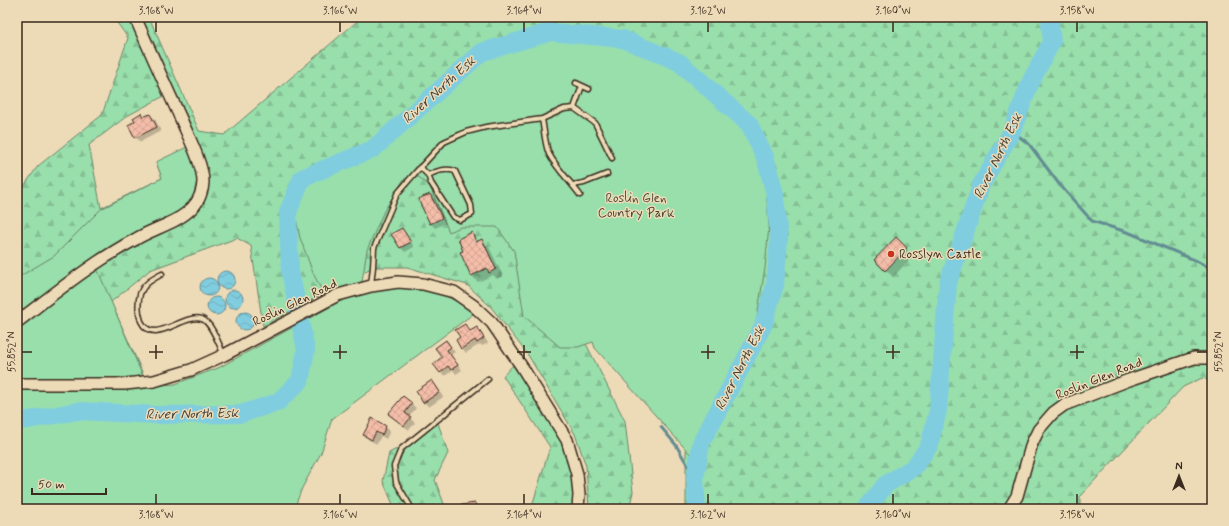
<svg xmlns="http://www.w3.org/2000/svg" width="1229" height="526" font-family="Mynerve,sans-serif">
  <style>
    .forest { fill: url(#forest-firs); stroke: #6a8465 }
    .park { fill: #98dfac; stroke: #6a8465 }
    .water { fill: url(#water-waves); stroke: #648c92 }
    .shadow { fill: #0003 }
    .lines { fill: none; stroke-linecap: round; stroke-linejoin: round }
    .stream { stroke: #648c92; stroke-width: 3 }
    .river { stroke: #80cddf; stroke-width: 18 }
    .building { fill: url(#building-cross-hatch); stroke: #3b2a1e }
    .service-casing { stroke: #3b2a1e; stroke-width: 7 }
    .secondary-casing { stroke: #3b2a1e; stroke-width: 14 }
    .service { stroke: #eddbb8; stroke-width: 4 }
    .secondary { stroke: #eddbb8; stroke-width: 11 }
    .ticks { fill: none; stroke: #3b2a1e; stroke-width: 1.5 }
    .poi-dot { fill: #c8321e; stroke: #eddbb8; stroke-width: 1.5 }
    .labels { text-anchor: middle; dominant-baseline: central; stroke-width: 3; stroke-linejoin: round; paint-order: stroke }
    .park-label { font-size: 13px; fill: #494533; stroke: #eddbb8 }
    .poi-label { font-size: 13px; fill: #3b2a1e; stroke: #eddbb8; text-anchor: start }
    .street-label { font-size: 13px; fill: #3b2a1e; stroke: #eddbb8 }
    .water-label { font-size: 14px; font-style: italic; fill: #45423b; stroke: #eddbb8 }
    .neatline { fill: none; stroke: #3b2a1e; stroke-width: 1.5 }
    .ticks-label { font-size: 10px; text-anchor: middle; fill: #3b2a1e }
  </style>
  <defs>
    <pattern id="forest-firs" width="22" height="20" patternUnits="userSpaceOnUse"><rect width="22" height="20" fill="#98dfac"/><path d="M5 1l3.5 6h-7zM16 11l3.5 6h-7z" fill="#84c094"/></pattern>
    <pattern id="water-waves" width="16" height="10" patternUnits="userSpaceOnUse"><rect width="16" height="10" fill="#80cddf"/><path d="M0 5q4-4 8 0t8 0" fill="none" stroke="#70b0bf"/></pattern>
    <pattern id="building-cross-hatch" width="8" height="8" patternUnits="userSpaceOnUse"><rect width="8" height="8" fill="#f4bda9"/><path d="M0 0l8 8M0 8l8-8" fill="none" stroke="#d2a391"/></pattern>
  </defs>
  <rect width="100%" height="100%" fill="#eddbb8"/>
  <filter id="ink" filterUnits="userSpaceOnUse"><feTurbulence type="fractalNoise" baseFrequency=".025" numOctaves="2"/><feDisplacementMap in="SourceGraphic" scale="8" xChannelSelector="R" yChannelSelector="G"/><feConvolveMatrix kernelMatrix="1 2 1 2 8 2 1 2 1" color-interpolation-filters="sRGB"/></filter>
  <g filter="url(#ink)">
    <path class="forest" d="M 113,17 L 131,17 L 166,95 L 127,116 L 89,145 L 101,208 L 162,178 L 156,162 L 197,181 L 121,243 L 93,258 L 17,314 L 17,196 L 38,166 L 102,115 L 128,38 Z
      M 142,17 L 149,17 L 199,131 L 224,135 L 362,17 L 1212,17 L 1212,381 L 1202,378 L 1183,387 L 1080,496 L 1080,509 L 686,509 L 686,431 L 629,299 L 574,320 L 625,421 L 633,492 L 629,509 L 589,509 L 586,466 L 575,434 L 528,355 L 491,307 L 467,285 L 407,267 L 373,267 L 263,326 L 251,246 L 237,238 L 150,270 L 111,302 L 143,374 L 17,328 L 103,264 L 203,198 L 209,182 L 194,133 Z
      M 513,365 L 561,442 L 573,475 L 574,496 L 573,509 L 520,509 L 532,506 L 550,447 L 503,376 Z
      M 438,423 L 448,453 L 435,480 L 446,509 L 395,509 L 383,481 L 389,453 L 414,440 Z"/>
    <path class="park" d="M 548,36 L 620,43 L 676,66 L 745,127 L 765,176 L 769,226 L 765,268 L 756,323 L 696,440 L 691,455 L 595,348 L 593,342 L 578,347 L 560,347 L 524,316 L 514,251 L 497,227 L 461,227 L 449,232 L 430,187 L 419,177 L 404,179 L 384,211 L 367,250 L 362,282 L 365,292 L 396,287 L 437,292 L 460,303 L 473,314 L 332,419 L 321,453 L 302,488 L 294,509 L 17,509 L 17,278 L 54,256 L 101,209 L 162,178 L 156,162 L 187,147 L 195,165 L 197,181 L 191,204 L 174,216 L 93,259 L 147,386 L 175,384 L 218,368 L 330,307 L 313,273 L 300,238 L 295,213 L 306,182 L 338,170 L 379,151 L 483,57 Z"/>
    <path class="water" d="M217 280a9 9 0 1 1 18 0a9 9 0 1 1-18 0Z
      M200 287a9 9 0 1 1 18 0a9 9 0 1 1-18 0Z
      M225 299a9 9 0 1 1 18 0a9 9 0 1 1-18 0Z
      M207 306a9 9 0 1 1 18 0a9 9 0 1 1-18 0Z
      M236 321a9 9 0 1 1 18 0a9 9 0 1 1-18 0Z"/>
    <path class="shadow" d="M 141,114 L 145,118 L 150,115 L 155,119 L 161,131 L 140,142 L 136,137 L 136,122 Z
      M 430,195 L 435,199 L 446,223 L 435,228 L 430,223 Z
      M 402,229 L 406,233 L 414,247 L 405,252 L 401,248 L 393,234 Z
      M 472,233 L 479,242 L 482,240 L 489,247 L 503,276 L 497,279 L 493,275 L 478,282 L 471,275 L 464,251 Z
      M 896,239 L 913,256 L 893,277 L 876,260 Z
      M 465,325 L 471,332 L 477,328 L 481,332 L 488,343 L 482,346 L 480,344 L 466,353 L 462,348 L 461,338 Z
      M 446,341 L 455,352 L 451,355 L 462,370 L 456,374 L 453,370 L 445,376 L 440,372 Z
      M 432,382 L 436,386 L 443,397 L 429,407 L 424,402 L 417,391 Z
      M 403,397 L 416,408 L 409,417 L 415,423 L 409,430 L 394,418 Z
      M 372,420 L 386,427 L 390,431 L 386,439 L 381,436 L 377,444 L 369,440 L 364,435 Z"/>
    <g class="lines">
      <path class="stream" d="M 1012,131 L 1029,144 L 1059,184 L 1092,221 L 1130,233 L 1197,261 L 1212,269
        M 661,427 L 676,445 L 695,478"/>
      <path class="river" d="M 17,422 L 78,411 L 157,415 L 241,414 L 278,402 L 300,381 L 306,350 L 290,271 L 288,212 L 302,178 L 373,149 L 482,52 L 550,32 L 623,39 L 679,62 L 749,124 L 765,157 L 775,194 L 779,239 L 775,285 L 763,326 L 701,443 L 695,478 L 697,509
        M 867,509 L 885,485 L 914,467 L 929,446 L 938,410 L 948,283 L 981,185 L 1012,131 L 1030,83 L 1052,41 L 1050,26 L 1051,17"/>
    </g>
    <path class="building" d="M 141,113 L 143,117 L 150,114 L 157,127 L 135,138 L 128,125 L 135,121 L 133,118 Z
      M 430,194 L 442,218 L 430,224 L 418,199 Z
      M 402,228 L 411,242 L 400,248 L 391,234 Z
      M 472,232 L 476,242 L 482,239 L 496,269 L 489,273 L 487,268 L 471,276 L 460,252 L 463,251 L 458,239 Z
      M 896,237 L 907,248 L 885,271 L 874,260 Z
      M 465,324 L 470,331 L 477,327 L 484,338 L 477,343 L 475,340 L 461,349 L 456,340 L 460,337 L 455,330 Z
      M 446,340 L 451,347 L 447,350 L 458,365 L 451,370 L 448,366 L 440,373 L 433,364 L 442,357 L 435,348 Z
      M 432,380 L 440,392 L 423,403 L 416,391 Z
      M 403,396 L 412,403 L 405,413 L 411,417 L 404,426 L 388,414 Z
      M 372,418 L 386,426 L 382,435 L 376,432 L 372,440 L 363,435 Z
      M 475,503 L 476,509 L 456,509 L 455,506 Z"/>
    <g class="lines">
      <g class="service-casing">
        <path id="service" d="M 576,83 L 589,89
          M 574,108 L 582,86
          M 542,119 C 544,129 545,145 549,154 C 557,169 570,181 580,195
          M 420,167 L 428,175 L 431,183 L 453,217 L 460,220 L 472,214 L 471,205 L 455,171 C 445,168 437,171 428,175
          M 573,185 L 584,183 L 607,174
          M 162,274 C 153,279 144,283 140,294 C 138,302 138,313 141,321 C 153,347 183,313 202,319 C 212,323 219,345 224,355
          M 371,285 L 373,267 L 374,248 L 397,194 L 416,172 L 444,142 L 466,132 L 486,127 L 542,119 L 564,109 L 574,108 L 595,123 L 612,158
          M 412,509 L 396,482 L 394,466 L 401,449 L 488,379"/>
      </g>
      <g class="secondary-casing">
        <path id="secondary" d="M 17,322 C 55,293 93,262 136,239 C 154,228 178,223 193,207 C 199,201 203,190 203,182 C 203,164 188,136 181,119 C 165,85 150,51 135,17
          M 17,384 L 125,384 L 154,381 L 191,370 L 224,355 L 338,295 L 371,286 L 398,282 L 423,284 L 454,292 L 474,306 L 492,323 L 522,367 L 567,440 L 577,474 L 579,495 L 578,509
          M 1009,509 L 1017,496 L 1032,443 L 1039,429 L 1053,413 L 1064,405 L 1129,380 L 1194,358 L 1208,358 L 1212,359"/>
      </g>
      <use href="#service" class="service"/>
      <use href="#secondary" class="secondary"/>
    </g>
  </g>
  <path class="ticks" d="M 156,22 L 156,32M 340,22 L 340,32M 524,22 L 524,32M 708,22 L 708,32M 893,22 L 893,32M 1077,22 L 1077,32M 156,345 L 156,359M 340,345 L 340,359M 524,345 L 524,359M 708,345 L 708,359M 893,345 L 893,359M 1077,345 L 1077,359M 22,352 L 32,352M 149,352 L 163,352M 333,352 L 347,352M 517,352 L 531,352M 701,352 L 715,352M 886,352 L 900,352M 1070,352 L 1084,352M 1197,352 L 1207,352M 156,494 L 156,504M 340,494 L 340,504M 524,494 L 524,504M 708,494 L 708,504M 893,494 L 893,504M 1077,494 L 1077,504"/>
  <circle class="poi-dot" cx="891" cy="254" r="4"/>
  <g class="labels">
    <g class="park-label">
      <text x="636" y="198">Roslin Glen<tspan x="636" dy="15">Country Park</tspan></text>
    </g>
    <g class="poi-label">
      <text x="899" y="254">Rosslyn Castle</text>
    </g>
    <g class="street-label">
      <text transform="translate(295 303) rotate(-26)">Roslin Glen Road</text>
      <text transform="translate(1099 379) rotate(-22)">Roslin Glen Road</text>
    </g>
    <g class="water-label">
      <text transform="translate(439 90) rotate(-42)">River North Esk</text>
      <text transform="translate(998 156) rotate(-64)">River North Esk</text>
      <text transform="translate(740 368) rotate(-63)">River North Esk</text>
      <text transform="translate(192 414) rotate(-1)">River North Esk</text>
    </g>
  </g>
  <rect width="1229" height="526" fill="none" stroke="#eddbb8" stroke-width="44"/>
  <g transform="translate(1179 476)" stroke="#eddbb8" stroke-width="3" paint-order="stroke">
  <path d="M0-3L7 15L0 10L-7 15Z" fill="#3b2a1e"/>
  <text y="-6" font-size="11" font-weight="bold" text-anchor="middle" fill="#3b2a1e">N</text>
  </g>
  <path d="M32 488v6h74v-6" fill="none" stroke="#3b2a1e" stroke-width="2"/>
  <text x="38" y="488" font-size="12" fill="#3b2a1e" stroke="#eddbb8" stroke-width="3" paint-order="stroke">50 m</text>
  <rect x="22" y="22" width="1185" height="482" class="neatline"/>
  <g class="ticks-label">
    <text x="156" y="14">3.168°W</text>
    <text x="340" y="14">3.166°W</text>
    <text x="524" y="14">3.164°W</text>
    <text x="708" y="14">3.162°W</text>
    <text x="893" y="14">3.160°W</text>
    <text x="1077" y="14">3.158°W</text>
    <text transform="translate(11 352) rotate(-90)" y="4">55.852°N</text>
    <text transform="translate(1218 352) rotate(-90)" y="4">55.852°N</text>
    <text x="156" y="518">3.168°W</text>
    <text x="340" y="518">3.166°W</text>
    <text x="524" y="518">3.164°W</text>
    <text x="708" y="518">3.162°W</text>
    <text x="893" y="518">3.160°W</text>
    <text x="1077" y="518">3.158°W</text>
  </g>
</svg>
